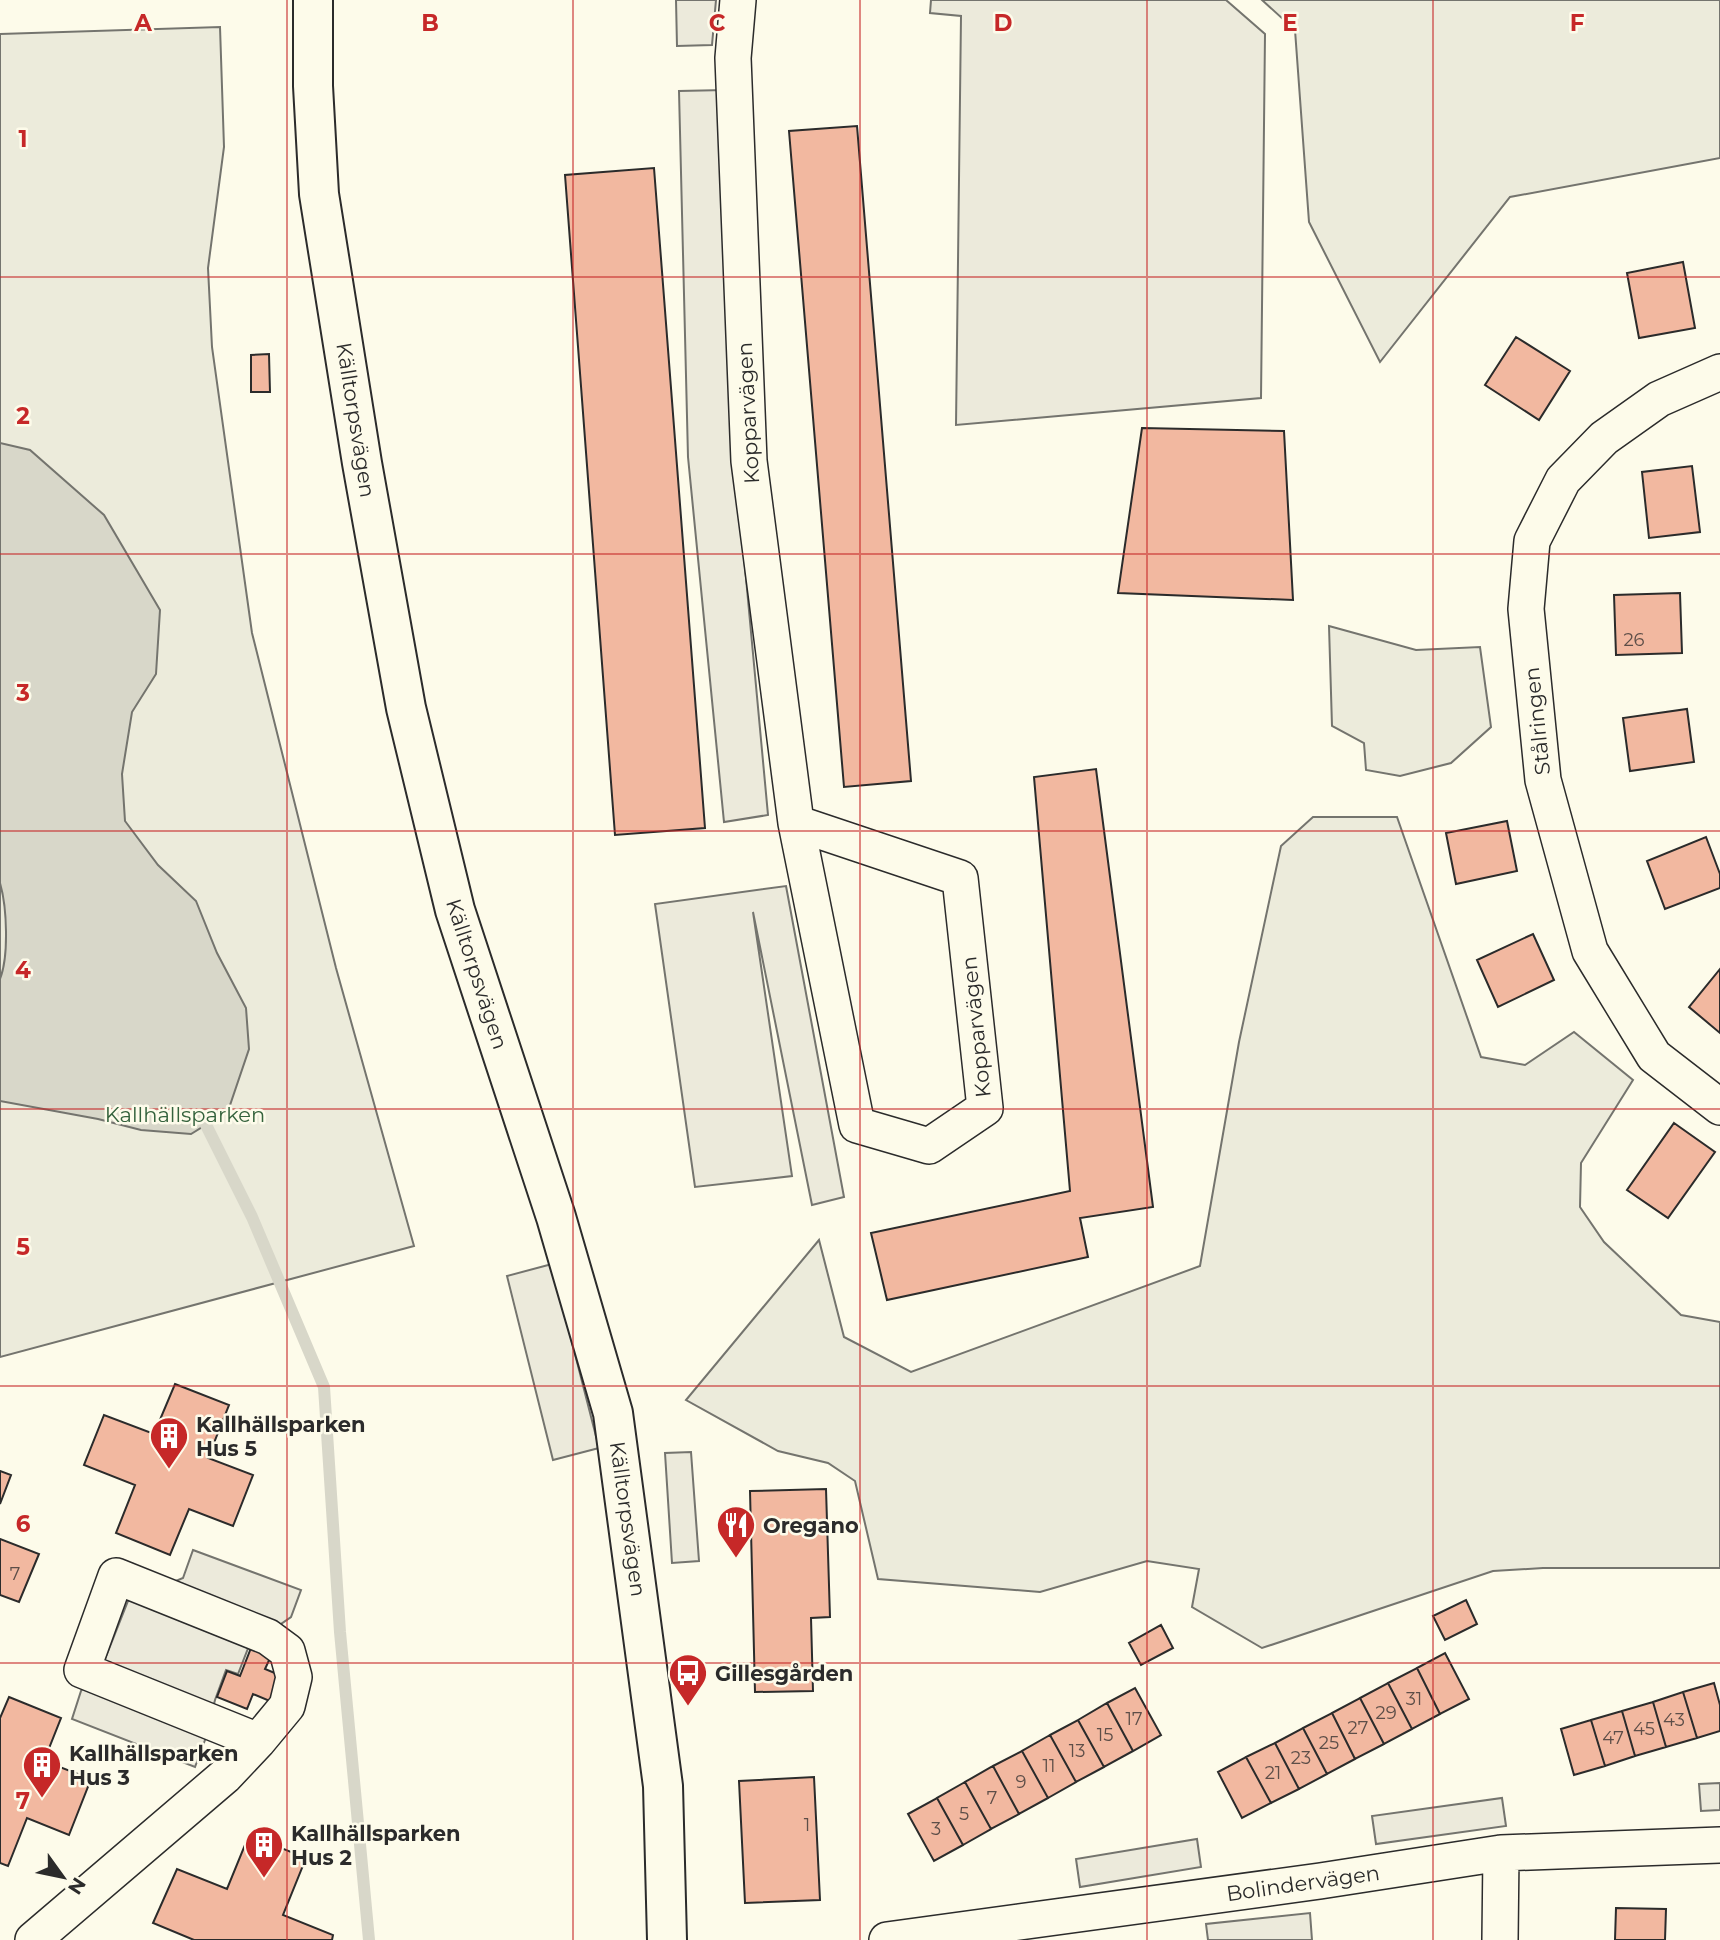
<svg xmlns="http://www.w3.org/2000/svg" width="1720" height="1940" font-family="Montserrat,sans-serif">
  <style>
    .green { fill: #ecebdb; stroke: #74746e; stroke-width: 2 }
    .parking { fill: #eceadb; stroke: #74746e; stroke-width: 2 }
    .water { fill: #d8d7c9; stroke: #74746e; stroke-width: 2 }
    .lines { fill: none; stroke-linecap: round; stroke-linejoin: round }
    .stream { stroke: #d8d7c9; stroke-width: 12 }
    .building { fill: #f2b8a0; stroke: #2b2b2b; stroke-width: 2 }
    .minor-casing { stroke: #2b2b2b; stroke-width: 38 }
    .tertiary-casing { stroke: #2b2b2b; stroke-width: 42 }
    .minor { stroke: #fdfbea; stroke-width: 35 }
    .tertiary { stroke: #fdfbea; stroke-width: 38 }
    .grid { fill: none; stroke: #c62828; stroke-width: 2; stroke-opacity: 0.55 }
    .labels { text-anchor: middle; dominant-baseline: central; stroke-width: 5; stroke-linejoin: round; paint-order: stroke }
    .number-label { font-size: 18px; fill: #5d4e48 }
    .street-label { font-size: 21px; fill: #2b2b2b; stroke: #fdfbea }
    .park-label { font-size: 21px; fill: #34623c; stroke: #fdfbea }
    .poi-label { font-size: 21px; font-weight: bold; fill: #2b2b2b; stroke: #fdfbea; text-anchor: start }
    .grid-label { font-size: 23px; text-anchor: middle; font-weight: bold; fill: #c62828; stroke: #fdfbea; stroke-width: 5; stroke-linejoin: round; paint-order: stroke }
  </style>
  <rect width="100%" height="100%" fill="#fdfbea"/>
  <path class="green" d="M 1262,0 L 1720,0 L 1720,158 L 1510,197 L 1380,362 L 1309,222 L 1295,30 Z
    M 220,27 L 224,147 L 208,268 L 212,347 L 252,633 L 336,968 L 414,1246 L 0,1357 L 0,34 Z
    M 1329,626 L 1416,650 L 1480,647 L 1491,727 L 1451,763 L 1400,776 L 1366,770 L 1364,743 L 1332,726 Z
    M 1313,817 L 1397,817 L 1481,1057 L 1525,1065 L 1574,1032 L 1633,1080 L 1581,1163 L 1580,1207 L 1604,1242 L 1681,1315 L 1720,1322 L 1720,1568 L 1543,1568 L 1493,1571 L 1262,1648 L 1192,1607 L 1199,1569 L 1147,1561 L 1040,1592 L 878,1579 L 855,1481 L 828,1463 L 778,1451 L 686,1400 L 819,1240 L 844,1337 L 911,1372 L 1200,1266 L 1239,1042 L 1281,846 Z"/>
  <path class="parking" d="M 676,0 L 716,0 L 712,45 L 677,46 Z
    M 931,0 L 1226,0 L 1265,34 L 1261,398 L 956,425 L 961,16 L 930,13 Z
    M 725,90 L 734,449 L 768,815 L 724,822 L 688,457 L 679,91 Z
    M 786,886 L 844,1197 L 812,1205 L 753,912 L 792,1176 L 695,1187 L 655,904 Z
    M 552,1264 L 599,1448 L 553,1460 L 507,1276 Z
    M 691,1452 L 699,1561 L 672,1563 L 665,1453 Z
    M 193,1550 L 301,1590 L 291,1617 L 249,1646 L 238,1674 L 226,1670 L 215,1700 L 205,1740 L 195,1767 L 72,1719 L 81,1691 L 105,1659 L 128,1601 L 183,1578 Z
    M 1720,1783 L 1720,1810 L 1701,1811 L 1699,1784 Z
    M 1502,1798 L 1506,1826 L 1376,1844 L 1372,1816 Z
    M 1197,1839 L 1201,1867 L 1080,1887 L 1076,1859 Z
    M 1310,1913 L 1312,1940 L 1208,1940 L 1206,1924 Z"/>
  <path class="water" d="M 0,443 L 30,450 L 104,515 L 160,610 L 156,674 L 132,712 L 122,774 L 125,821 L 158,865 L 196,901 L 217,953 L 246,1008 L 249,1049 L 228,1111 L 191,1134 L 141,1130 L 98,1119 L 0,1101 L 0,979 C 9,956 7,907 0,883 Z"/>
  <g class="lines">
    <path class="stream" d="M 206,1125 L 252,1217 L 324,1387 L 340,1632 L 369,1940"/>
  </g>
  <path class="building" d="M 857,126 L 911,781 L 844,787 L 789,131 Z
    M 654,168 L 705,828 L 615,835 L 565,175 Z
    M 1683,262 L 1695,328 L 1639,338 L 1627,273 Z
    M 1516,337 L 1570,371 L 1539,420 L 1485,385 Z
    M 269,354 L 270,392 L 251,392 L 251,355 Z
    M 1142,428 L 1284,431 L 1293,600 L 1118,593 Z
    M 1692,466 L 1700,532 L 1649,538 L 1642,472 Z
    M 1680,593 L 1682,653 L 1616,655 L 1614,595 Z
    M 1687,709 L 1694,762 L 1630,771 L 1623,718 Z
    M 1096,769 L 1153,1207 L 1080,1218 L 1088,1257 L 887,1300 L 871,1233 L 1070,1191 L 1034,777 Z
    M 1507,821 L 1517,871 L 1456,884 L 1446,833 Z
    M 1706,837 L 1720,874 L 1720,888 L 1665,909 L 1647,861 Z
    M 1533,934 L 1554,980 L 1498,1007 L 1477,960 Z
    M 1720,969 L 1720,1033 L 1689,1007 Z
    M 1674,1123 L 1715,1152 L 1668,1218 L 1627,1190 Z
    M 175,1384 L 229,1405 L 208,1458 L 253,1475 L 233,1526 L 189,1509 L 170,1555 L 116,1533 L 135,1485 L 84,1465 L 104,1415 L 154,1434 Z
    M 0,1471 L 11,1475 L 0,1504 Z
    M 826,1489 L 830,1617 L 811,1618 L 813,1691 L 755,1692 L 750,1491 Z
    M 0,1539 L 39,1554 L 19,1602 L 0,1595 Z
    M 1466,1600 L 1477,1624 L 1445,1640 L 1433,1616 Z
    M 1161,1625 L 1173,1648 L 1141,1665 L 1129,1643 Z
    M 251,1648 L 271,1656 L 265,1669 L 282,1676 L 272,1702 L 253,1694 L 247,1709 L 217,1697 L 227,1671 L 240,1676 Z
    M 1445,1653 L 1469,1699 L 1440,1714 L 1417,1668 Z
    M 1417,1668 L 1440,1714 L 1412,1729 L 1388,1683 Z
    M 1388,1683 L 1412,1729 L 1384,1744 L 1360,1698 Z
    M 1714,1683 L 1720,1705 L 1720,1731 L 1697,1738 L 1683,1692 Z
    M 1135,1688 L 1161,1735 L 1133,1751 L 1107,1703 Z
    M 1683,1692 L 1697,1738 L 1666,1747 L 1653,1702 Z
    M 9,1697 L 61,1718 L 44,1761 L 91,1779 L 69,1835 L 27,1818 L 8,1866 L 0,1863 L 0,1718 Z
    M 1360,1698 L 1384,1744 L 1355,1759 L 1332,1713 Z
    M 1653,1702 L 1666,1747 L 1635,1756 L 1622,1711 Z
    M 1107,1703 L 1133,1751 L 1104,1767 L 1078,1720 Z
    M 1622,1711 L 1635,1756 L 1605,1766 L 1591,1720 Z
    M 1332,1713 L 1355,1759 L 1327,1774 L 1303,1728 Z
    M 1078,1720 L 1104,1767 L 1076,1782 L 1050,1735 Z
    M 1591,1720 L 1605,1766 L 1574,1775 L 1561,1729 Z
    M 1303,1728 L 1327,1774 L 1299,1789 L 1275,1743 Z
    M 1050,1735 L 1076,1782 L 1048,1798 L 1022,1751 Z
    M 1275,1743 L 1299,1789 L 1271,1803 L 1246,1757 Z
    M 1022,1751 L 1048,1798 L 1019,1814 L 993,1766 Z
    M 1246,1757 L 1271,1803 L 1242,1818 L 1218,1772 Z
    M 993,1766 L 1019,1814 L 991,1829 L 965,1782 Z
    M 814,1777 L 820,1900 L 745,1903 L 739,1781 Z
    M 965,1782 L 991,1829 L 963,1845 L 937,1798 Z
    M 937,1798 L 963,1845 L 934,1861 L 908,1814 Z
    M 249,1835 L 306,1858 L 283,1915 L 333,1935 L 332,1940 L 194,1940 L 153,1923 L 177,1869 L 227,1889 Z
    M 1616,1908 L 1666,1909 L 1665,1940 L 1615,1940 Z"/>
  <g class="lines">
    <g class="minor-casing">
      <path id="minor" d="M 738,0 L 733,58 L 749,461 L 796,823 L 857,1125 L 929,1146 L 985,1108 L 960,878 L 796,823
        M 1720,372 L 1659,399 L 1604,438 L 1563,480 L 1532,541 L 1526,609 L 1543,780 L 1590,951 L 1654,1056 L 1720,1107
        M 33,1940 L 225,1776 L 258,1741 L 287,1706 L 294,1677 L 287,1651 L 268,1637 L 116,1576 L 82,1670 L 258,1741
        M 887,1940 L 1320,1881 L 1501,1853 L 1720,1845
        M 1500,1940 L 1501,1853"/>
    </g>
    <g class="tertiary-casing">
      <path id="tertiary" d="M 313,0 L 313,86 L 319,194 L 362,463 L 406,708 L 455,910 L 556,1217 L 613,1413 L 663,1786 L 667,1940"/>
    </g>
    <use href="#minor" class="minor"/>
    <use href="#tertiary" class="tertiary"/>
  </g>
  <path class="grid" d="M 287,0 L 287,1940M 573,0 L 573,1940M 860,0 L 860,1940M 1147,0 L 1147,1940M 1433,0 L 1433,1940M 0,277 L 1720,277M 0,554 L 1720,554M 0,831 L 1720,831M 0,1109 L 1720,1109M 0,1386 L 1720,1386M 0,1663 L 1720,1663"/>
  <defs>
    <g id="building-pin" transform="scale(2.0125)"><path d="M0 17L-7.5 6A9.5 9.5 0 1 1 7.5 6Z" fill="#c62828" stroke="#fdfbea"/><path d="M-4-6H4V6H1V3H-1V6H-4ZM-2.5-4.3h1.7v1.8h-1.7ZM.8-4.3h1.7v1.8H.8ZM-2.5-1h1.7V.8h-1.7ZM.8-1h1.7V.8H.8Z" fill="#fff"/></g>
    <g id="restaurant-pin" transform="scale(2.0125)"><path d="M0 17L-7.5 6A9.5 9.5 0 1 1 7.5 6Z" fill="#c62828" stroke="#fdfbea"/><path d="M-5-6h1v4h1v-4h1v4h1v-4h1v5L-1.5 .5V6h-2V.5L-5-1ZM5-6V6H3V1.5H1.5Q1.5-4 5-6Z" fill="#fff"/></g>
    <g id="bus-pin" transform="scale(2.0125)"><path d="M0 17L-7.5 6A9.5 9.5 0 1 1 7.5 6Z" fill="#c62828" stroke="#fdfbea"/><path d="M-5-6H5V4H4V6H2V4H-2V6H-4V4H-5ZM-3.5-4V0h7V-4ZM-3.5 1.2v1.5H-2V1.2ZM2 1.2v1.5H3.5V1.2Z" fill="#fff"/></g>
  </defs>
  <g fill-rule="evenodd">
    <use href="#building-pin" x="169" y="1436"/>
    <use href="#restaurant-pin" x="736" y="1525"/>
    <use href="#bus-pin" x="688" y="1673"/>
    <use href="#building-pin" x="42" y="1765"/>
    <use href="#building-pin" x="264" y="1845"/>
  </g>
  <g class="labels">
    <g class="number-label">
      <text x="1634" y="640">26</text>
      <text x="15" y="1574">7</text>
      <text x="1414" y="1699">31</text>
      <text x="1386" y="1713">29</text>
      <text x="1134" y="1719">17</text>
      <text x="1674" y="1720">43</text>
      <text x="1358" y="1728">27</text>
      <text x="1644" y="1729">45</text>
      <text x="1105" y="1735">15</text>
      <text x="1613" y="1738">47</text>
      <text x="1329" y="1743">25</text>
      <text x="1077" y="1751">13</text>
      <text x="1301" y="1758">23</text>
      <text x="1049" y="1766">11</text>
      <text x="1273" y="1773">21</text>
      <text x="1021" y="1782">9</text>
      <text x="992" y="1798">7</text>
      <text x="964" y="1814">5</text>
      <text x="807" y="1825">1</text>
      <text x="936" y="1829">3</text>
    </g>
    <g class="street-label">
      <text transform="translate(748 413) rotate(-93)">Kopparvägen</text>
      <text transform="translate(356 420) rotate(81)">Källtorpsvägen</text>
      <text transform="translate(1537 721) rotate(-96)">Stålringen</text>
      <text transform="translate(477 974) rotate(72)">Källtorpsvägen</text>
      <text transform="translate(976 1027) rotate(-96)">Kopparvägen</text>
      <text transform="translate(628 1519) rotate(82)">Källtorpsvägen</text>
      <text transform="translate(1303 1883) rotate(-8)">Bolindervägen</text>
    </g>
    <g class="park-label">
      <text x="185" y="1114">Kallhällsparken</text>
    </g>
    <g class="poi-label">
      <text x="196" y="1424">Kallhällsparken<tspan x="196" dy="24">Hus 5</tspan></text>
      <text x="763" y="1525">Oregano</text>
      <text x="715" y="1673">Gillesgården</text>
      <text x="69" y="1753">Kallhällsparken<tspan x="69" dy="24">Hus 3</tspan></text>
      <text x="291" y="1833">Kallhällsparken<tspan x="291" dy="24">Hus 2</tspan></text>
    </g>
  </g>
  <g class="grid-label">
    <text x="143" y="31">A</text>
    <text x="430" y="31">B</text>
    <text x="717" y="31">C</text>
    <text x="1003" y="31">D</text>
    <text x="1290" y="31">E</text>
    <text x="1577" y="31">F</text>
    <text x="23" y="147">1</text>
    <text x="23" y="424">2</text>
    <text x="23" y="701">3</text>
    <text x="23" y="978">4</text>
    <text x="23" y="1255">5</text>
    <text x="23" y="1532">6</text>
    <text x="23" y="1809">7</text>
  </g>
  <g transform="translate(63 1877) rotate(123)" stroke="#fdfbea" stroke-width="5" paint-order="stroke">
  <path d="M0-5L12 26L0 18L-12 26Z" fill="#2b2b2b"/>
  <text y="-10" font-size="19" font-weight="bold" text-anchor="middle" fill="#2b2b2b">N</text>
  </g>
</svg>
